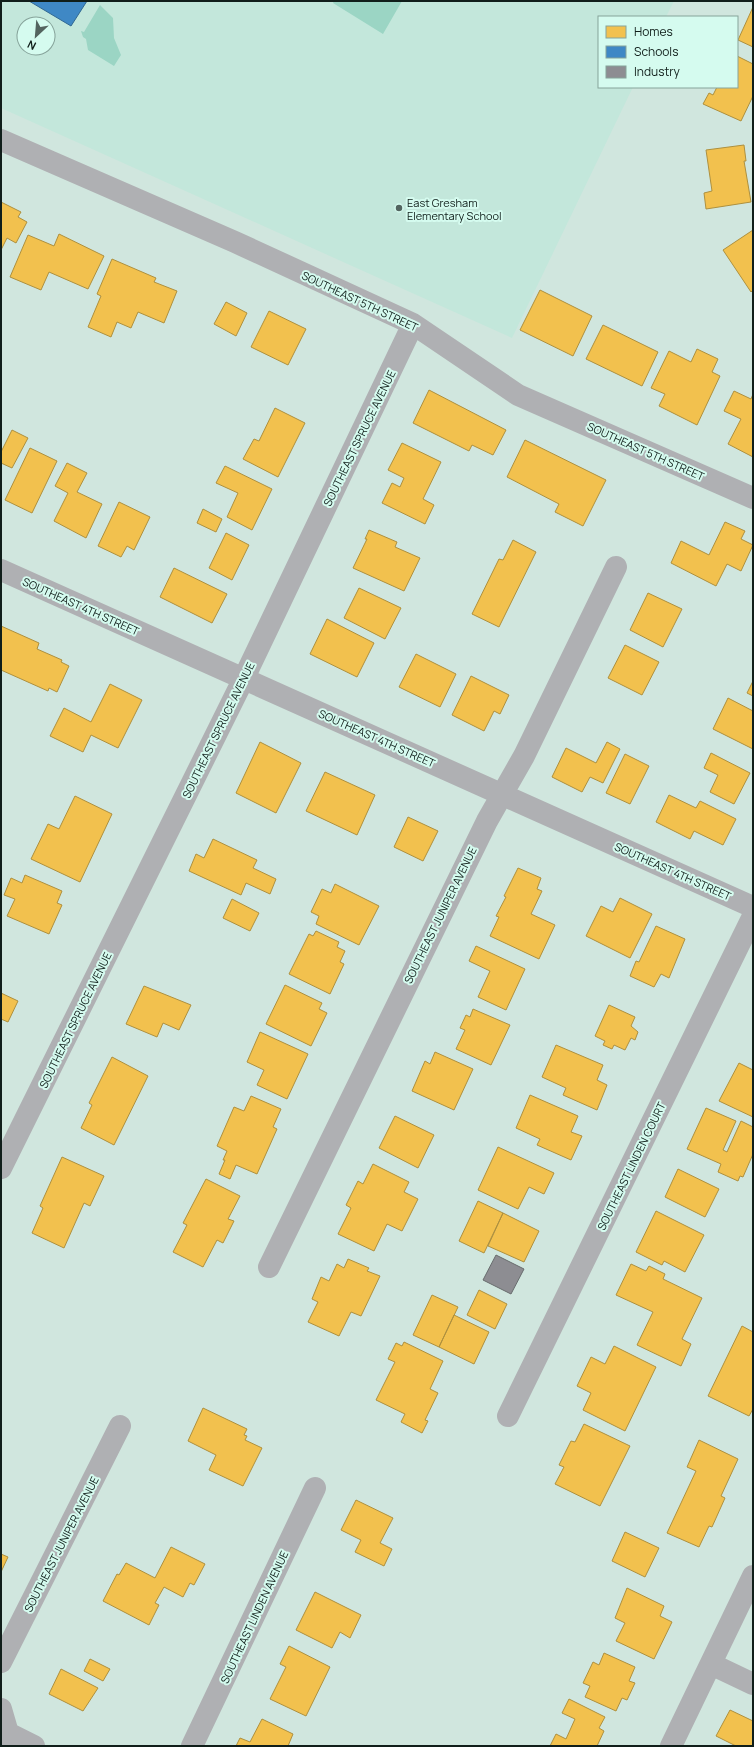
<svg xmlns="http://www.w3.org/2000/svg" width="754" height="1747" font-family="Manrope,sans-serif">
  <style>
    .built { fill: #c3e7db; fill-rule: evenodd }
    .green { fill: #9bd5c4 }
    .homes { fill: #f2c14e; stroke: #ae903e }
    .schools { fill: #3f88c5; stroke: #316892 }
    .industry { fill: #8d8d92; stroke: #686c6e }
    .lines { fill: none; stroke-linecap: round; stroke-linejoin: round }
    .street { stroke: #afb0b3; stroke-width: 22 }
    .poi-dot { fill: #53645f; stroke: #d5fbef; stroke-width: 1.5 }
    .labels { text-anchor: middle; dominant-baseline: central; stroke-width: 4; stroke-linejoin: round; paint-order: stroke }
    .poi-label { font-size: 11px; fill: #101e1a; stroke: #d5fbef; text-anchor: start }
    .street-label { font-size: 11px; fill: #101e1a; stroke: #d5fbef }
  </style>
  <rect width="100%" height="100%" fill="#d0e6de"/>
  <path class="built" d="M 1,1 L 674,1 L 666,17 L 599,17 L 599,87 L 633,87 L 512,338 L 1,108 ZM 24,24 L 48,24 L 48,48 L 24,48 Z"/>
  <path class="green" d="M 334,1 L 402,1 L 383,34 L 333,3 Z
    M 100,5 L 113,18 L 114,38 L 121,55 L 114,66 L 88,50 L 86,39 L 83,37 L 81,31 L 84,32 Z"/>
  <path class="homes" d="M 753,7 L 753,47 L 738,40 Z
    M 737,56 L 753,64 L 753,96 L 741,121 L 703,104 L 709,93 L 713,95 L 717,87 L 737,87 Z
    M 744,145 L 746,161 L 744,161 L 751,202 L 706,209 L 704,193 L 712,191 L 706,150 Z
    M 1,202 L 21,212 L 18,217 L 27,222 L 16,243 L 7,238 L 1,250 Z
    M 753,230 L 753,290 L 751,292 L 723,250 Z
    M 59,234 L 104,256 L 88,289 L 49,272 L 41,290 L 10,277 L 28,235 L 54,246 Z
    M 112,259 L 156,278 L 154,282 L 177,291 L 164,323 L 138,312 L 131,328 L 117,322 L 111,337 L 88,327 L 101,296 L 97,294 Z
    M 540,290 L 592,316 L 573,356 L 520,330 Z
    M 226,302 L 247,313 L 236,336 L 214,324 Z
    M 269,311 L 306,329 L 288,365 L 251,347 Z
    M 603,325 L 658,352 L 642,386 L 586,359 Z
    M 697,349 L 718,359 L 712,372 L 720,376 L 697,425 L 659,406 L 665,394 L 651,388 L 669,351 L 691,362 Z
    M 429,390 L 506,430 L 493,455 L 472,445 L 469,451 L 413,423 Z
    M 734,391 L 751,399 L 753,394 L 753,457 L 728,444 L 741,419 L 724,411 Z
    M 275,408 L 305,423 L 278,477 L 243,459 L 254,439 L 259,441 Z
    M 12,430 L 28,438 L 12,468 L 1,463 L 1,452 Z
    M 525,440 L 606,480 L 583,526 L 555,512 L 559,504 L 507,477 Z
    M 402,443 L 441,462 L 423,499 L 434,505 L 425,524 L 382,503 L 392,483 L 400,487 L 404,478 L 388,470 Z
    M 30,448 L 57,461 L 32,513 L 5,500 Z
    M 67,463 L 87,473 L 77,492 L 102,504 L 86,538 L 54,521 L 68,493 L 55,486 Z
    M 225,466 L 272,489 L 252,530 L 227,517 L 238,493 L 216,483 Z
    M 119,502 L 150,517 L 134,550 L 127,546 L 121,557 L 98,546 Z
    M 203,509 L 222,519 L 216,532 L 197,523 Z
    M 725,522 L 745,531 L 741,539 L 753,545 L 741,571 L 727,564 L 716,586 L 671,563 L 681,541 L 709,555 Z
    M 369,530 L 397,542 L 395,547 L 420,558 L 404,591 L 353,568 L 367,539 L 365,539 Z
    M 226,533 L 249,545 L 232,580 L 209,568 Z
    M 513,540 L 536,552 L 499,627 L 472,614 L 499,559 L 503,560 Z
    M 174,568 L 227,594 L 212,623 L 160,597 Z
    M 359,588 L 401,608 L 385,639 L 344,618 Z
    M 648,593 L 682,609 L 663,647 L 630,630 Z
    M 327,619 L 374,643 L 357,677 L 310,654 Z
    M 1,626 L 39,643 L 37,649 L 62,660 L 61,662 L 69,666 L 57,692 L 49,688 L 48,691 L 1,670 Z
    M 625,645 L 659,662 L 642,695 L 608,678 Z
    M 416,654 L 456,674 L 440,707 L 399,687 Z
    M 471,676 L 509,695 L 500,714 L 494,711 L 484,731 L 452,715 Z
    M 753,681 L 753,696 L 747,693 Z
    M 110,684 L 142,700 L 118,748 L 91,735 L 83,752 L 50,736 L 64,708 L 91,722 Z
    M 728,698 L 753,711 L 753,749 L 713,729 Z
    M 260,742 L 301,763 L 276,813 L 236,793 Z
    M 607,742 L 620,749 L 603,783 L 590,777 L 582,792 L 552,777 L 566,748 L 596,763 Z
    M 711,753 L 750,773 L 734,804 L 710,792 L 718,775 L 704,768 Z
    M 625,754 L 649,766 L 630,804 L 606,793 Z
    M 325,772 L 375,795 L 357,835 L 306,811 Z
    M 669,795 L 696,808 L 700,801 L 736,819 L 723,845 L 694,831 L 690,839 L 656,822 Z
    M 75,796 L 112,814 L 80,882 L 31,859 L 48,824 L 59,829 Z
    M 408,817 L 438,831 L 423,861 L 394,847 Z
    M 213,839 L 257,860 L 253,868 L 276,879 L 270,894 L 246,883 L 241,895 L 189,871 L 196,854 L 204,858 Z
    M 518,868 L 541,878 L 537,889 L 542,891 L 531,914 L 555,925 L 539,959 L 490,936 L 499,917 L 496,916 L 506,897 L 504,896 Z
    M 25,875 L 62,891 L 57,903 L 62,905 L 49,934 L 7,916 L 15,899 L 4,895 L 11,878 L 22,883 Z
    M 335,884 L 379,906 L 359,945 L 316,924 L 319,916 L 311,912 L 322,889 L 331,893 Z
    M 620,898 L 652,914 L 630,958 L 586,936 L 601,906 L 613,912 Z
    M 232,899 L 259,913 L 250,931 L 223,918 Z
    M 656,926 L 685,939 L 669,978 L 661,974 L 654,987 L 630,976 L 636,961 L 639,962 Z
    M 316,931 L 339,942 L 337,947 L 345,951 L 340,962 L 344,964 L 330,994 L 289,974 L 309,934 L 313,936 Z
    M 476,946 L 525,969 L 506,1010 L 478,997 L 490,971 L 469,961 Z
    M 285,985 L 322,1003 L 319,1009 L 327,1013 L 311,1046 L 266,1024 Z
    M 144,986 L 191,1005 L 179,1030 L 163,1023 L 157,1037 L 126,1024 Z
    M 1,993 L 18,1001 L 8,1022 L 1,1019 Z
    M 609,1005 L 635,1017 L 631,1026 L 638,1032 L 635,1040 L 631,1038 L 625,1050 L 614,1045 L 612,1049 L 603,1045 L 605,1041 L 595,1036 Z
    M 473,1009 L 510,1025 L 491,1065 L 456,1049 L 465,1030 L 460,1028 L 466,1015 L 470,1017 Z
    M 260,1032 L 308,1054 L 287,1099 L 257,1085 L 264,1070 L 247,1062 Z
    M 556,1045 L 603,1065 L 597,1080 L 607,1085 L 597,1110 L 563,1095 L 566,1088 L 542,1077 Z
    M 435,1052 L 473,1069 L 454,1110 L 412,1091 L 425,1061 L 430,1064 Z
    M 112,1057 L 148,1076 L 114,1145 L 81,1128 L 92,1105 L 89,1103 Z
    M 739,1063 L 753,1070 L 753,1117 L 719,1101 Z
    M 530,1095 L 578,1116 L 571,1132 L 582,1136 L 571,1160 L 537,1145 L 540,1139 L 516,1128 Z
    M 251,1096 L 281,1109 L 273,1127 L 277,1129 L 257,1174 L 236,1165 L 230,1179 L 219,1174 L 225,1160 L 223,1160 L 227,1151 L 217,1146 L 234,1107 L 244,1111 Z
    M 706,1108 L 736,1121 L 723,1150 L 727,1152 L 741,1121 L 753,1127 L 753,1154 L 743,1177 L 740,1176 L 738,1181 L 718,1172 L 721,1164 L 687,1149 Z
    M 395,1116 L 434,1135 L 418,1168 L 379,1148 Z
    M 498,1147 L 554,1173 L 544,1194 L 529,1187 L 518,1209 L 478,1190 Z
    M 62,1157 L 104,1176 L 90,1206 L 84,1203 L 64,1248 L 32,1233 L 43,1208 L 40,1206 Z
    M 373,1164 L 409,1182 L 404,1192 L 418,1199 L 402,1231 L 387,1224 L 374,1251 L 338,1234 L 351,1208 L 346,1205 L 358,1181 L 363,1184 Z
    M 678,1169 L 719,1189 L 705,1217 L 665,1197 Z
    M 206,1179 L 240,1196 L 228,1219 L 234,1221 L 223,1243 L 217,1240 L 203,1267 L 173,1252 L 187,1225 L 183,1223 Z
    M 478,1201 L 503,1213 L 484,1253 L 459,1241 Z
    M 656,1211 L 704,1235 L 685,1272 L 664,1261 L 662,1265 L 636,1252 Z
    M 503,1213 L 539,1231 L 524,1262 L 488,1246 Z
    M 348,1259 L 369,1268 L 367,1271 L 380,1276 L 361,1316 L 351,1312 L 339,1336 L 308,1322 L 318,1302 L 312,1299 L 321,1277 L 329,1281 L 337,1264 L 344,1268 Z
    M 631,1264 L 646,1271 L 649,1266 L 665,1274 L 663,1279 L 702,1298 L 682,1339 L 691,1344 L 681,1366 L 637,1345 L 653,1312 L 616,1295 Z
    M 479,1290 L 507,1304 L 495,1329 L 467,1315 Z
    M 432,1295 L 458,1307 L 439,1347 L 413,1335 Z
    M 454,1315 L 489,1332 L 474,1364 L 439,1347 Z
    M 742,1326 L 753,1332 L 753,1409 L 749,1416 L 708,1396 Z
    M 404,1342 L 443,1361 L 430,1389 L 438,1393 L 425,1420 L 428,1421 L 422,1433 L 401,1422 L 405,1414 L 376,1400 L 395,1362 L 388,1359 L 396,1343 L 402,1346 Z
    M 614,1346 L 656,1367 L 625,1431 L 583,1410 L 591,1393 L 577,1386 L 591,1357 L 605,1364 Z
    M 203,1408 L 247,1429 L 244,1435 L 247,1436 L 245,1440 L 262,1448 L 243,1486 L 209,1470 L 216,1455 L 188,1441 Z
    M 584,1424 L 630,1446 L 600,1506 L 555,1484 L 564,1467 L 559,1465 L 571,1441 L 575,1442 Z
    M 699,1440 L 738,1459 L 721,1496 L 725,1498 L 712,1527 L 709,1526 L 699,1547 L 667,1533 L 696,1471 L 687,1467 Z
    M 356,1500 L 393,1518 L 380,1543 L 392,1549 L 384,1566 L 355,1552 L 361,1540 L 341,1530 Z
    M 625,1532 L 659,1548 L 645,1577 L 612,1561 Z
    M 171,1547 L 205,1564 L 194,1585 L 190,1583 L 183,1597 L 164,1587 L 155,1603 L 159,1605 L 149,1625 L 103,1601 L 117,1574 L 119,1575 L 126,1563 L 155,1578 Z
    M 1,1554 L 8,1557 L 1,1572 Z
    M 627,1588 L 664,1606 L 660,1616 L 672,1622 L 654,1659 L 616,1641 L 625,1623 L 615,1618 Z
    M 315,1592 L 361,1615 L 350,1638 L 340,1632 L 332,1648 L 296,1630 Z
    M 289,1646 L 330,1667 L 306,1716 L 270,1699 L 286,1667 L 280,1664 Z
    M 604,1653 L 635,1667 L 629,1681 L 635,1683 L 627,1700 L 622,1698 L 616,1711 L 585,1697 L 590,1686 L 583,1683 L 593,1662 L 599,1665 Z
    M 90,1659 L 110,1669 L 103,1681 L 84,1671 Z
    M 61,1669 L 98,1688 L 83,1711 L 49,1694 Z
    M 569,1699 L 605,1717 L 599,1728 L 604,1731 L 597,1746 L 550,1746 L 556,1734 L 566,1739 L 575,1719 L 562,1713 Z
    M 730,1710 L 753,1721 L 753,1746 L 736,1746 L 716,1736 Z
    M 262,1719 L 293,1734 L 288,1746 L 236,1746 L 240,1738 L 250,1742 Z"/>
  <path class="schools" d="M 29,1 L 87,1 L 71,26 Z"/>
  <path class="industry" d="M 496,1255 L 524,1269 L 511,1294 L 483,1280 Z"/>
  <g class="lines">
    <path class="street" d="M 1,140 L 235,242 L 413,324 L 518,395 L 753,498
      M 1,570 L 753,907
      M 1,1168 L 244,678 L 413,324
      M 269,1267 L 487,821 L 524,756 L 616,567
      M 508,1416 L 753,916
      M 1,1662 L 120,1426
      M 711,1664 L 753,1684
      M 1,1709 L 8,1733 L 2,1746
      M 8,1733 L 34,1746
      M 192,1746 L 315,1488
      M 671,1746 L 753,1576"/>
  </g>
  <circle class="poi-dot" cx="399" cy="208" r="4"/>
  <g class="labels">
    <g class="poi-label">
      <text x="407" y="202">East Gresham<tspan x="407" dy="13">Elementary School</tspan></text>
    </g>
    <g class="street-label">
      <text transform="translate(360 301) rotate(25)">SOUTHEAST 5TH STREET</text>
      <text transform="translate(359 438) rotate(-64)">SOUTHEAST SPRUCE AVENUE</text>
      <text transform="translate(646 451) rotate(24)">SOUTHEAST 5TH STREET</text>
      <text transform="translate(81 606) rotate(24)">SOUTHEAST 4TH STREET</text>
      <text transform="translate(218 730) rotate(-64)">SOUTHEAST SPRUCE AVENUE</text>
      <text transform="translate(377 738) rotate(24)">SOUTHEAST 4TH STREET</text>
      <text transform="translate(673 871) rotate(24)">SOUTHEAST 4TH STREET</text>
      <text transform="translate(440 915) rotate(-64)">SOUTHEAST JUNIPER AVENUE</text>
      <text transform="translate(75 1020) rotate(-64)">SOUTHEAST SPRUCE AVENUE</text>
      <text transform="translate(631 1166) rotate(-64)">SOUTHEAST LINDEN COURT</text>
      <text transform="translate(61 1544) rotate(-63)">SOUTHEAST JUNIPER AVENUE</text>
      <text transform="translate(254 1617) rotate(-65)">SOUTHEAST LINDEN AVENUE</text>
    </g>
  </g>
  <rect width="754" height="1747" fill="none" stroke="#101e1a" stroke-width="4"/>
  <rect x="598" y="16" width="140" height="72" fill="#d5fbef" stroke="#86a39a"/>
  <rect x="606" y="26" width="20" height="12" fill="#f2c14e" stroke="#86a39a"/>
  <text x="634" y="36" font-size="12" fill="#101e1a">Homes</text>
  <rect x="606" y="46" width="20" height="12" fill="#3f88c5" stroke="#86a39a"/>
  <text x="634" y="56" font-size="12" fill="#101e1a">Schools</text>
  <rect x="606" y="66" width="20" height="12" fill="#8d8d92" stroke="#86a39a"/>
  <text x="634" y="76" font-size="12" fill="#101e1a">Industry</text>
  <g transform="translate(36 36) rotate(206)"><circle r="19" fill="#d5fbef" stroke="#86a39a"/>
  <path d="M0-3L7 15L0 10L-7 15Z" fill="#53645f"/>
  <text y="-6" font-size="11" font-weight="bold" text-anchor="middle" fill="#101e1a">N</text>
  </g>
</svg>
